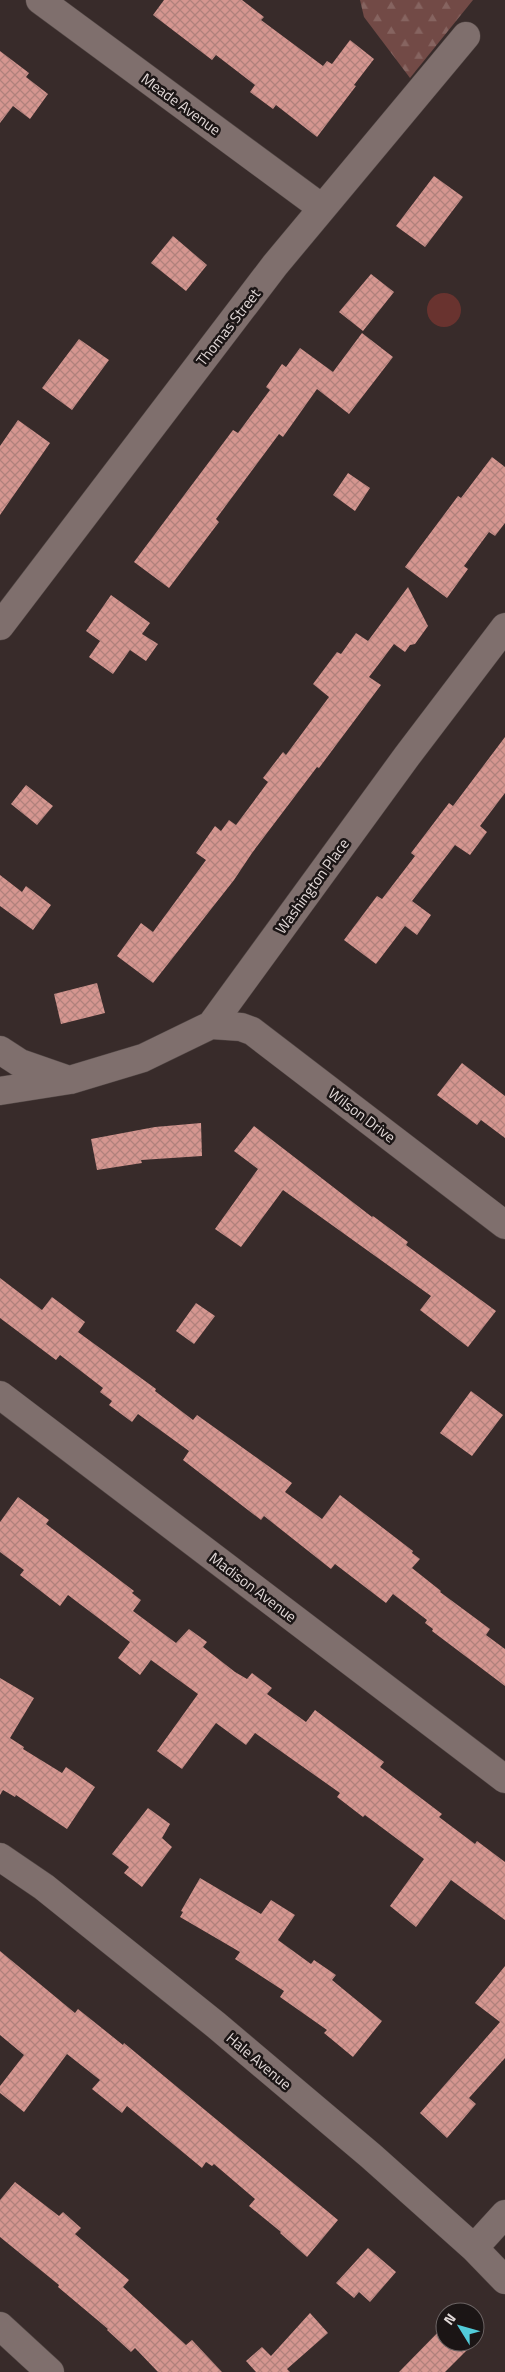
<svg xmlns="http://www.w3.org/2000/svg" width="505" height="2372" font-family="'Titillium Web',sans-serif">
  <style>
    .forest { fill: url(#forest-firs) }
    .water { fill: #69332f }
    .building { fill: url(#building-cross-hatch) }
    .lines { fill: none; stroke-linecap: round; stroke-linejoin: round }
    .street-casing { stroke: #524745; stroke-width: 29 }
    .street { stroke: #7f6f6d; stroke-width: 28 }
    .labels { text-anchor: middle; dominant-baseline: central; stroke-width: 5; stroke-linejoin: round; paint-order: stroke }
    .street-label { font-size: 15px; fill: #e2d9d8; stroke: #1b1515 }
  </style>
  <defs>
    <pattern id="forest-firs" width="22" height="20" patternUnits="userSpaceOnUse" patternTransform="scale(1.25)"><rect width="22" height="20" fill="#724a46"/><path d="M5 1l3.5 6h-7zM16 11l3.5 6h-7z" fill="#866460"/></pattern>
    <pattern id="building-cross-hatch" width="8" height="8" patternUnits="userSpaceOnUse" patternTransform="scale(1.25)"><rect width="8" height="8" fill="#d59690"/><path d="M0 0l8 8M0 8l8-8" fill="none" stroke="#b1817c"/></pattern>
  </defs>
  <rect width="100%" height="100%" fill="#382b2a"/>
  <path class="forest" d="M 360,0 L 473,0 L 410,78 L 364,17 Z"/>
  <path class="water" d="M427 310a17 17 0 1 1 34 0a17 17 0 1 1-34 0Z"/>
  <path class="building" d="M 164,0 L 242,0 L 264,17 L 261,20 L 323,66 L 327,61 L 332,64 L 350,40 L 374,59 L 354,85 L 356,86 L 317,137 L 276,105 L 273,109 L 250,92 L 255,85 L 216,55 L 212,60 L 153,15 Z
    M 0,51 L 29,73 L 26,77 L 48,94 L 30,119 L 13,106 L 0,123 Z
    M 434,176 L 463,197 L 425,247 L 396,226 Z
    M 173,236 L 207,265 L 186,291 L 151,263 Z
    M 371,274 L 394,292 L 363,331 L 339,312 Z
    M 362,333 L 393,357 L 349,414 L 317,389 L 283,437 L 279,434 L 216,519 L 219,522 L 169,588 L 134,562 L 233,430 L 238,433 L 270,390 L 266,387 L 282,364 L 286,367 L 300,348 L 333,372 Z
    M 79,339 L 109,360 L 72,410 L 42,388 Z
    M 18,420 L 50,443 L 0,515 L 0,446 Z
    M 492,457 L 505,467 L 505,523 L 495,536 L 489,532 L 464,566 L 468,569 L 447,598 L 405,567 L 458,496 L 461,498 Z
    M 348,473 L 370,488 L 355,511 L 333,495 Z
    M 408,587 L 428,626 L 415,644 L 410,645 L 405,652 L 394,644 L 369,677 L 381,685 L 319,768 L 317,767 L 252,853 L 234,880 L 153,983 L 117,956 L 141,923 L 153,932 L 206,860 L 196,853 L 215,826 L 221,831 L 229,820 L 236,825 L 268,782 L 263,778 L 283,752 L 286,755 L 329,697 L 313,684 L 337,652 L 341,654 L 356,633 L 368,641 Z
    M 111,595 L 150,623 L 142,634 L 158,644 L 146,661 L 130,650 L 113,674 L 89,657 L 100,641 L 86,631 Z
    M 505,737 L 505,793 L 480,826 L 487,832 L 470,855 L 455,845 L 412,901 L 431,915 L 417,935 L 405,926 L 376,964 L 344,940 L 377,896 L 382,899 L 415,856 L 411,853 L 449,803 L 453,806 Z
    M 26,785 L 53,806 L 37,825 L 11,804 Z
    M 0,875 L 22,892 L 26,886 L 51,905 L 33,930 L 0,906 Z
    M 97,983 L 105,1013 L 61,1024 L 54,994 Z
    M 462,1063 L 505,1096 L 505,1138 L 481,1120 L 477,1125 L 437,1095 Z
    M 201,1123 L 202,1156 L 141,1160 L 142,1163 L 97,1170 L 91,1139 L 155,1127 Z
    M 254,1126 L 372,1217 L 373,1216 L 408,1242 L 406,1245 L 496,1311 L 468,1347 L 420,1310 L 431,1296 L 283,1190 L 241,1247 L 215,1229 L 258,1169 L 234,1151 Z
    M 0,1278 L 42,1310 L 52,1297 L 85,1322 L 78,1332 L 156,1389 L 155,1391 L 193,1420 L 197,1415 L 292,1483 L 285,1492 L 322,1519 L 340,1495 L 413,1551 L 412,1553 L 420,1559 L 412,1568 L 441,1591 L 440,1592 L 490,1629 L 486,1635 L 505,1649 L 505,1686 L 432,1631 L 433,1629 L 425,1623 L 427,1620 L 393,1594 L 386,1603 L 335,1564 L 331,1569 L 264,1516 L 261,1520 L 183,1460 L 189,1451 L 138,1414 L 132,1422 L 109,1405 L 112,1401 L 100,1392 L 103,1388 L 60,1355 L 56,1360 L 0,1318 Z
    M 196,1303 L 215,1316 L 194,1344 L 176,1331 Z
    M 471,1391 L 503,1415 L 472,1456 L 440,1433 Z
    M 18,1497 L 49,1520 L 46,1524 L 134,1591 L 132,1593 L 141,1600 L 133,1611 L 176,1643 L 189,1629 L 207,1642 L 203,1647 L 235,1672 L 247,1679 L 252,1673 L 272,1688 L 267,1694 L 306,1722 L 315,1710 L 384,1762 L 380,1767 L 442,1814 L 439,1817 L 475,1844 L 477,1841 L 505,1862 L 505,1920 L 451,1880 L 416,1927 L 390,1906 L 424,1859 L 365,1815 L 363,1817 L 337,1797 L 340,1793 L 255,1733 L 246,1745 L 216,1723 L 182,1769 L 157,1751 L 198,1694 L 151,1660 L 140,1675 L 118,1658 L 130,1642 L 68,1595 L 60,1606 L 20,1575 L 24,1570 L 0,1552 L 0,1522 Z
    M 0,1678 L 34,1698 L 10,1738 L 24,1747 L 23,1749 L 62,1773 L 66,1767 L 95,1787 L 67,1829 L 16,1795 L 15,1797 L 3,1790 L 0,1795 Z
    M 148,1808 L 170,1824 L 162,1838 L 172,1847 L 142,1887 L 124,1873 L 129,1867 L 112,1854 Z
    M 200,1878 L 261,1914 L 271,1900 L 295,1915 L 278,1940 L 311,1964 L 314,1960 L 336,1975 L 332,1980 L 382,2021 L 353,2057 L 324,2033 L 327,2030 L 280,1997 L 284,1991 L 235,1959 L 240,1952 L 180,1917 L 183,1912 L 181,1911 Z
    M 0,1951 L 75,2013 L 78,2009 L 123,2045 L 124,2043 L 338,2220 L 307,2257 L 280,2233 L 281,2232 L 249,2206 L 255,2199 L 214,2164 L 212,2166 L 206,2162 L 202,2168 L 127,2106 L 122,2113 L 92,2089 L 100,2080 L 67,2054 L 24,2112 L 0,2093 L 0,2086 L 24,2055 L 0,2035 Z
    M 505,1966 L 505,2058 L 469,2098 L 476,2104 L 447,2138 L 420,2113 L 500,2022 L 475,2003 Z
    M 15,2182 L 59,2216 L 63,2212 L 81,2228 L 75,2234 L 129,2280 L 123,2287 L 186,2345 L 192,2340 L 222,2372 L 158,2372 L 135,2348 L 131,2352 L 107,2330 L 108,2329 L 58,2287 L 59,2285 L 0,2237 L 0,2200 Z
    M 368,2248 L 396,2272 L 370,2302 L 359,2292 L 354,2298 L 336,2283 Z
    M 310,2313 L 328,2333 L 287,2369 L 290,2372 L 256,2372 L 246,2361 L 262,2347 L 271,2356 Z
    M 445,2325 L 445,2342 L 475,2342 L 445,2372 L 399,2372 Z"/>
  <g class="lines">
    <g class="street-casing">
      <path id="street" d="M 40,0 L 322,208
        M 0,626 L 275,265 L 466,36
        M 211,1025 L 241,1027 L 252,1031 L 505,1225
        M 0,1050 L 20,1063 L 66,1079
        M 0,1091 L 70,1080 L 143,1058 L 211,1025 L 407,756 L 505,627
        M 0,1395 L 505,1779
        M 0,1857 L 44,1887 L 216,2025 L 371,2156 L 474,2248 L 505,2280
        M 474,2248 L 505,2214
        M 0,2326 L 50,2372"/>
    </g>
    <use href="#street" class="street"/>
  </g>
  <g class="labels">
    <g class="street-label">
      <text transform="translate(181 104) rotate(36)">Meade Avenue</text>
      <text transform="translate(228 327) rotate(-52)">Thomas Street</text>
      <text transform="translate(312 886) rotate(-54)">Washington Place</text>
      <text transform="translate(362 1115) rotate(37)">Wilson Drive</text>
      <text transform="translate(253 1587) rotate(37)">Madison Avenue</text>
      <text transform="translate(259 2061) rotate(40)">Hale Avenue</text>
    </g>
  </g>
  <g transform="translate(460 2327) rotate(307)"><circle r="24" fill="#1b1515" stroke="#6b6363"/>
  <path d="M0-4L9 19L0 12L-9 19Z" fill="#52cbd9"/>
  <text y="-8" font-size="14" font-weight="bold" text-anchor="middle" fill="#e2d9d8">N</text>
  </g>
</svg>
